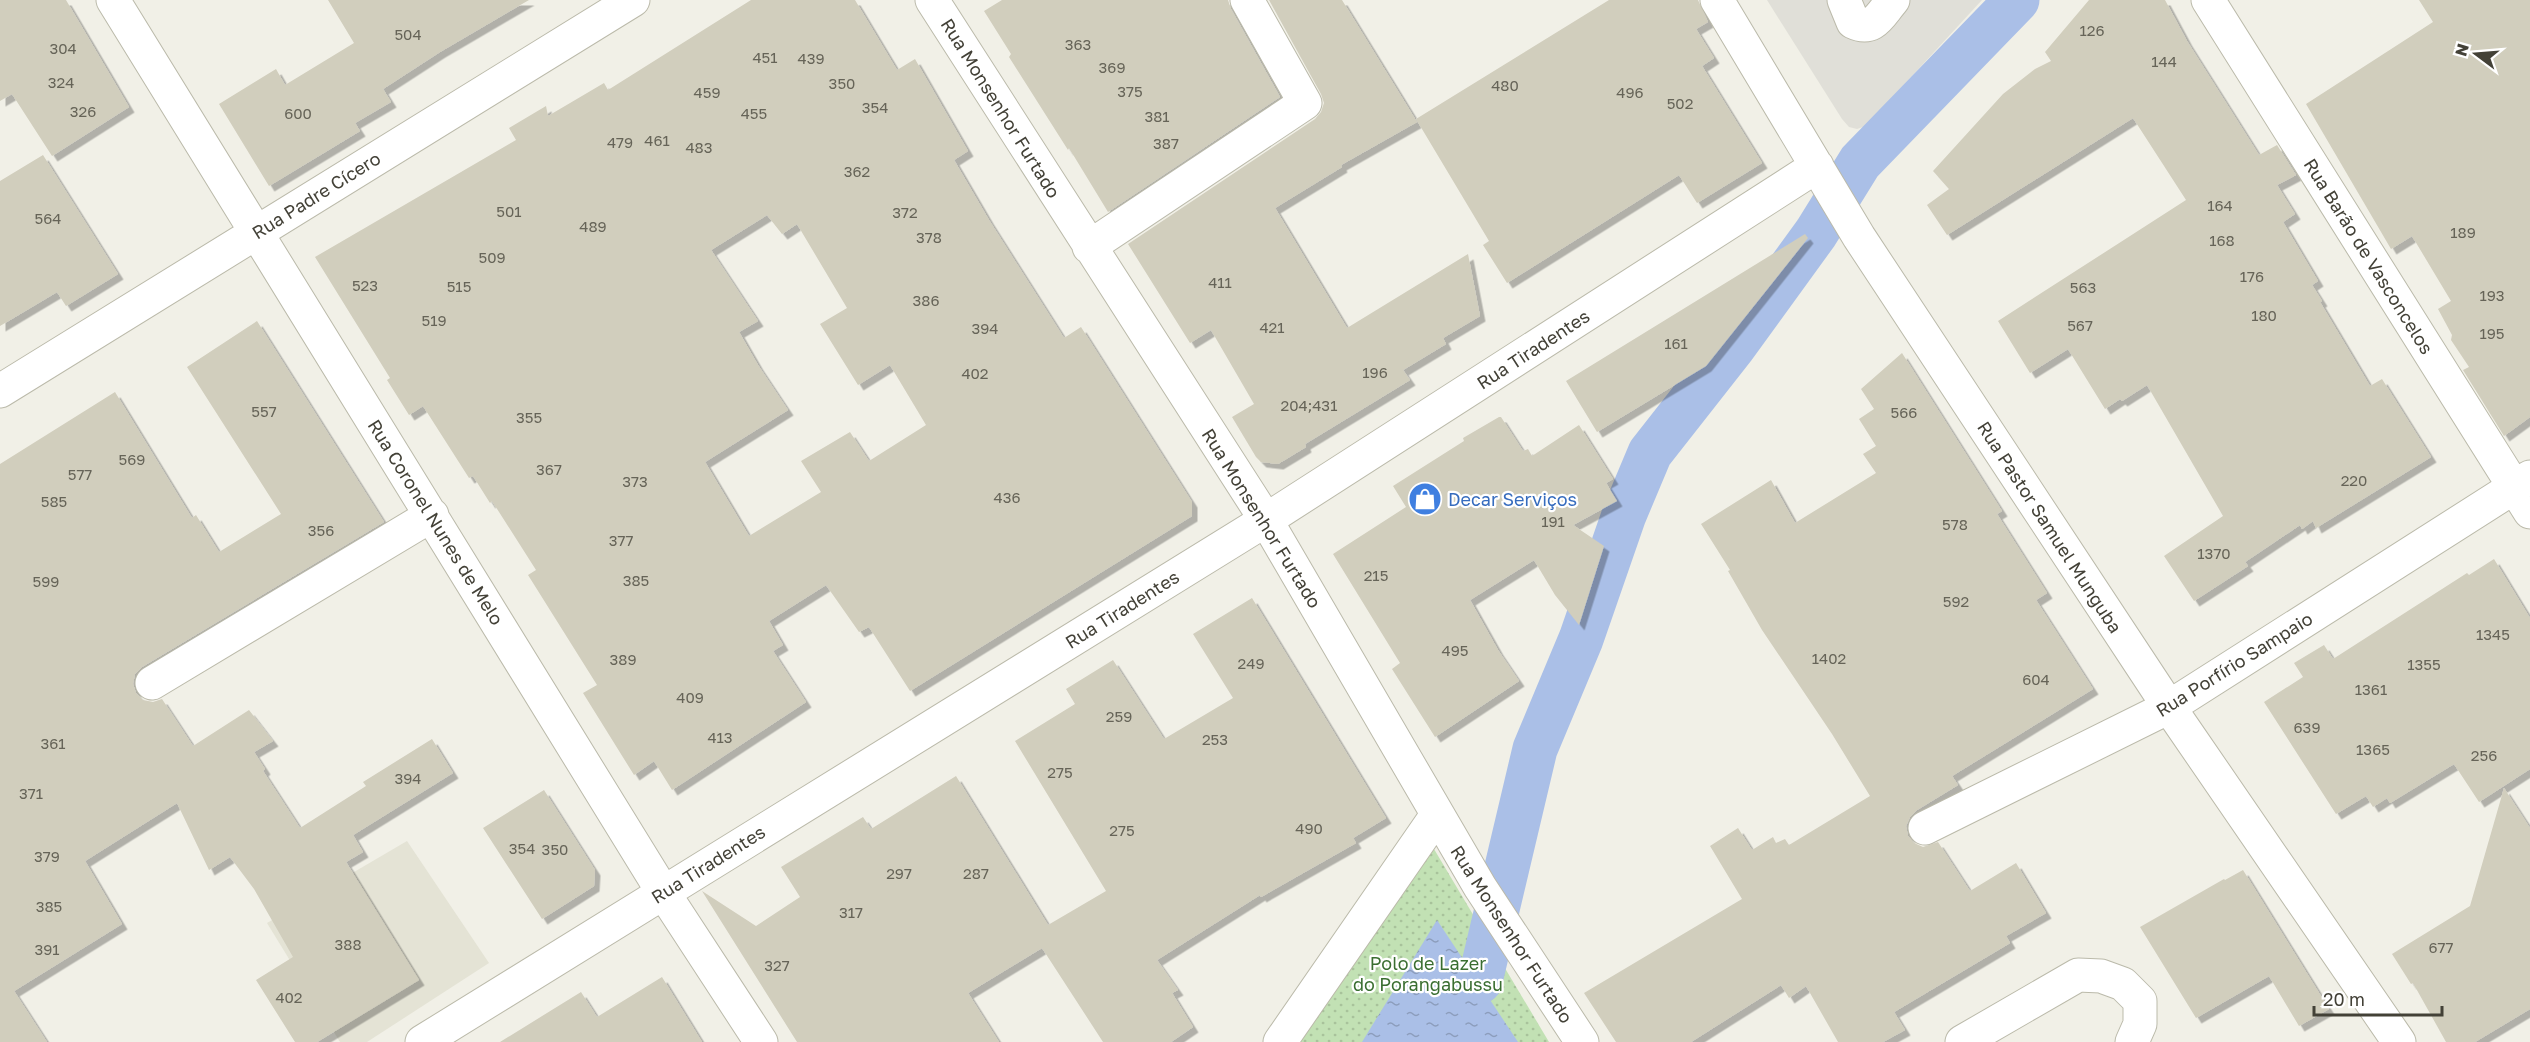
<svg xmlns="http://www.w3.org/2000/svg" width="2530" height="1042" font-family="'Golos Text',sans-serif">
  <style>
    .residential { fill: #e4e3d5 }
    .industrial { fill: #e0dfd8 }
    .park { fill: url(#park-dots) }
    .water { fill: url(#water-ripples) }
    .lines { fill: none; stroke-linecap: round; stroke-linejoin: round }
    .canal { stroke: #aabfe7; stroke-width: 45 }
    .building { fill: #d1cebd; fill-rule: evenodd; filter: url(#shadow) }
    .minor-casing { stroke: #bbbaaa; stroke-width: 35 }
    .minor { stroke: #fff; stroke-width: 33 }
    .labels { text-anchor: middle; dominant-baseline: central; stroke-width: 4.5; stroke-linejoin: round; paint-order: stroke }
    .number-label { font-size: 15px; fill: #666458 }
    .street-label { font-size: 18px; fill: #434137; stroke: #fff }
    .shop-label { font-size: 18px; fill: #366cbe; stroke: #fff; text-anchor: start }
    .park-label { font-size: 18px; fill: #3a6e31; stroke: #fff }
  </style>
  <defs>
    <pattern id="park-dots" width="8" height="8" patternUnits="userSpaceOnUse" patternTransform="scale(1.5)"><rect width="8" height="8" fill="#c2e1b4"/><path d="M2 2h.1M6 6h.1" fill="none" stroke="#a8c29b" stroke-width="1.8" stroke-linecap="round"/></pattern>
    <pattern id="water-ripples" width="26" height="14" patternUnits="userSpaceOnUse" patternTransform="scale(1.5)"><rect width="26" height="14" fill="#aabfe7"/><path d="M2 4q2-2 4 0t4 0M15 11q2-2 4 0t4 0" fill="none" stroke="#8c9dbc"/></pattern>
    <filter id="shadow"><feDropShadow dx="5.5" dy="5.5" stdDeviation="0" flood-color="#0004"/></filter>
  </defs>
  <rect width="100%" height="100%" fill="#f1f0e7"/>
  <path class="residential" d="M 407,841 L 489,963 L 367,1042 L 340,1042 L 267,923 Z"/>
  <path class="industrial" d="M 1767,0 L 1982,0 L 1866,126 L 1857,129 L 1849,127 L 1842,119 Z"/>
  <path class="park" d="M 1431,844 L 1549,1042 L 1296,1042 Z"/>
  <path class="water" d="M 1437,920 L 1518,1042 L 1362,1042 Z"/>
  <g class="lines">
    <path class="canal" d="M 1480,981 L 1535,749 L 1581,639 L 1624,515 L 1650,453 L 1734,346 L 1816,233 L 1860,162 L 2017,0"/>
  </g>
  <path class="building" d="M 0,0 L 66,0 L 129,107 L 52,156 L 12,94 L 0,101 Z
    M 328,0 L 529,0 L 440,52 L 383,89 L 391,102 L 355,123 L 360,131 L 269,186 L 219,104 L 276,69 L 285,85 L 354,43 Z
    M 751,0 L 855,0 L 897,70 L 915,59 L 968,151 L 954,160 L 989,220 L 1064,338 L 1081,327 L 1192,502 L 1192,516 L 910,691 L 869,627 L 859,632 L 826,585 L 769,621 L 783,645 L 773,651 L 806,702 L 672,790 L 654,761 L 634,775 L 583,693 L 597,685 L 528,575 L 536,570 L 492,501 L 490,503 L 473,476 L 469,478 L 423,406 L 409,415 L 387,380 L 390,378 L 315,257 L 516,140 L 509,128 L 546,106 L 548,116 L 604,83 L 608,90 ZM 767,215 L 782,234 L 797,224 L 847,308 L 820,324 L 858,385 L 890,365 L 926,425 L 869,461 L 850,432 L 801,461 L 821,492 L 749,536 L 705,462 L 788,410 L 758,365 L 739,332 L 758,321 L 711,250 Z
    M 1002,0 L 1228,0 L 1231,9 L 1280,97 L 1108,212 L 1069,148 L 1068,150 L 1009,57 L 1011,54 L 984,11 Z
    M 1269,0 L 1342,0 L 1417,122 L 1341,165 L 1342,167 L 1275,208 L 1347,328 L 1468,254 L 1480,316 L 1443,338 L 1446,344 L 1403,370 L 1410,380 L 1305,444 L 1306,447 L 1278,464 L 1261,462 L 1256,457 L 1232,417 L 1254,404 L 1211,330 L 1190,343 L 1128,244 L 1315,119 L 1321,112 L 1324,103 L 1321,94 Z
    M 1609,0 L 1698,0 L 1708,22 L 1696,29 L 1714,58 L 1702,66 L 1762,163 L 1697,203 L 1679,175 L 1507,283 L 1483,245 L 1489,241 L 1416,119 Z
    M 2089,0 L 2165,0 L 2187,41 L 2259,155 L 2277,145 L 2296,175 L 2277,185 L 2295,214 L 2283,222 L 2318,281 L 2312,285 L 2322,301 L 2320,302 L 2370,386 L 2382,379 L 2431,457 L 2316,528 L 2313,521 L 2302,529 L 2300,525 L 2245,562 L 2248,566 L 2194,601 L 2164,556 L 2223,516 L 2147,385 L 2122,401 L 2120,399 L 2105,409 L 2068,349 L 2030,373 L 1998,321 L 2186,200 L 2133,118 L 1947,235 L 1927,205 L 1949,189 L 1933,171 L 2003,94 L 2035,69 L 2051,61 L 2045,52 Z
    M 2419,0 L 2530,0 L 2530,417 L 2504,436 L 2463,370 L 2469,367 L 2451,340 L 2452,335 L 2438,309 L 2451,301 L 2412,236 L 2391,249 L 2306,104 L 2433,22 Z
    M 43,155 L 118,274 L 66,306 L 57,292 L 0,326 L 0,181 Z
    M 1805,234 L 1808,238 L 1706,366 L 1597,432 L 1566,381 Z
    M 257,321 L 384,522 L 142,667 L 135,674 L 133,684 L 136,693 L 143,700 L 153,702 L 162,699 L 193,746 L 249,710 L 273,741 L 254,752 L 265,769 L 263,771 L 300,828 L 366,786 L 363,782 L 432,739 L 453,773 L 353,835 L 363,852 L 346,862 L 419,980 L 317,1042 L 295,1042 L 256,980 L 293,957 L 254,889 L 230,857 L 209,870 L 177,803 L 85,861 L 122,924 L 14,991 L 47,1042 L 0,1042 L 0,464 L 115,392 L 192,518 L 196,515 L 219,552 L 281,514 L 187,367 Z
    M 1902,353 L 2002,511 L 1997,514 L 2047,593 L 2036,600 L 2093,689 L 1952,776 L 1958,785 L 1917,810 L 1910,817 L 1906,826 L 1908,836 L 1914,843 L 1923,847 L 1938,842 L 1970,891 L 2016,863 L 2046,913 L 2006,936 L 2010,943 L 1894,1012 L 1905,1030 L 1883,1042 L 1838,1042 L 1806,986 L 1789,998 L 1781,985 L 1691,1042 L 1616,1042 L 1584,993 L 1742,899 L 1710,846 L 1738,828 L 1752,850 L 1773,837 L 1776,843 L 1785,839 L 1789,845 L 1870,796 L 1832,734 L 1762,630 L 1728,571 L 1730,570 L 1701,524 L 1771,480 L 1795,523 L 1876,473 L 1863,454 L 1876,446 L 1859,419 L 1874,409 L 1861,389 Z
    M 1499,417 L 1501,417 L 1523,451 L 1528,449 L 1532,456 L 1579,425 L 1613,479 L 1606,483 L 1617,501 L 1573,525 L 1604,546 L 1579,625 L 1555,595 L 1534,560 L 1470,600 L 1498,650 L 1519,681 L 1435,737 L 1392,669 L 1400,663 L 1333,554 L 1406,507 L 1393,486 L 1464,441 L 1463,438 Z
    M 2494,559 L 2530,618 L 2530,769 L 2479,802 L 2454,764 L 2390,803 L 2387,798 L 2373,807 L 2366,796 L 2336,814 L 2264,702 L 2303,677 L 2294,663 L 2324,645 L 2333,659 L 2467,573 L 2469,575 Z
    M 1252,598 L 1386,818 L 1353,838 L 1356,843 L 1261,897 L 1260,895 L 1157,960 L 1178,990 L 1172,993 L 1193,1027 L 1171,1042 L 1103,1042 L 1042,948 L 968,993 L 999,1042 L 797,1042 L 702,891 L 756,926 L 800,897 L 781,867 L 863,817 L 871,829 L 956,776 L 1048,925 L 1106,891 L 1015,741 L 1075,704 L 1066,689 L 1113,660 L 1164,739 L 1233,698 L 1193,634 Z
    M 2504,788 L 2530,828 L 2530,1009 L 2475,1042 L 2446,1042 L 2413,983 L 2411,984 L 2392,954 L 2470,906 Z
    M 544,790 L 595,870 L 594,886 L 542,919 L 483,828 Z
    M 2243,870 L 2329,1009 L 2299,1026 L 2269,976 L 2196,1018 L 2140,927 L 2224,879 L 2225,880 Z
    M 662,977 L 702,1042 L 500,1042 L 581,992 L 597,1017 Z"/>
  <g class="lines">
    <g class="minor-casing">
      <path id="minor" d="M 113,0 L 663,892 L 761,1042
        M 932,0 L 1266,520 L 1480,887 L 1582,1042
        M 1717,0 L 1859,237 L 2169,707 L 2399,1042
        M 1844,0 L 1853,22 C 1874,32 1880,15 1893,0
        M 2208,0 L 2530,512
        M 1089,247 L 1305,103 L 1247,0
        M 0,391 L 633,0
        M 152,683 L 432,515
        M 1925,828 L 2169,707 L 2530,477
        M 422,1042 L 1266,520 L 1817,166
        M 1280,1042 L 1437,815
        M 1962,1042 L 2078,975 L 2101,976 L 2123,984 L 2140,1001 L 2140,1024 L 2132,1042"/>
    </g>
    <use href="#minor" class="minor"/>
  </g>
  <defs>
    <g id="shop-disc" transform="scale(1.725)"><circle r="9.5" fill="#3f7fe0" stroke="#fff"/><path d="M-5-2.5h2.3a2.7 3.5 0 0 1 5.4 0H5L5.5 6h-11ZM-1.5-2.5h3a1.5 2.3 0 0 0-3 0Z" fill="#fff"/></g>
  </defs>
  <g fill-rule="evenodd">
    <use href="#shop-disc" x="1425" y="499"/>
  </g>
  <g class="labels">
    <g class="number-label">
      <text x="2092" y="30">126</text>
      <text x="408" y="34">504</text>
      <text x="1078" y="44">363</text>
      <text x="63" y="48">304</text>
      <text x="765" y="57">451</text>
      <text x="811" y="58">439</text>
      <text x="2164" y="61">144</text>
      <text x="1112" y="67">369</text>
      <text x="61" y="82">324</text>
      <text x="842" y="83">350</text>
      <text x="1505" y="85">480</text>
      <text x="1130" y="91">375</text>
      <text x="707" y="92">459</text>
      <text x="1630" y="92">496</text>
      <text x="1680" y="103">502</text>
      <text x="875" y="107">354</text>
      <text x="83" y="111">326</text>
      <text x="298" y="113">600</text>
      <text x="754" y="113">455</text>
      <text x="1157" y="116">381</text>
      <text x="657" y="140">461</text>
      <text x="620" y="142">479</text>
      <text x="1166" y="143">387</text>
      <text x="699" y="147">483</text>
      <text x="857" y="171">362</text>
      <text x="2220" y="205">164</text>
      <text x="509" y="211">501</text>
      <text x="905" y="212">372</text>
      <text x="48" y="218">564</text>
      <text x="593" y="226">489</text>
      <text x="2463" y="232">189</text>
      <text x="929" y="237">378</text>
      <text x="2222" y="240">168</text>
      <text x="492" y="257">509</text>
      <text x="2252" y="276">176</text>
      <text x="1220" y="282">411</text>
      <text x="365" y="285">523</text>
      <text x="459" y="286">515</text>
      <text x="2083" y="287">563</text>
      <text x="2492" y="295">193</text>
      <text x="926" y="300">386</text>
      <text x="2264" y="315">180</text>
      <text x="434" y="320">519</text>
      <text x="2080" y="325">567</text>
      <text x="1272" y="327">421</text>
      <text x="985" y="328">394</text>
      <text x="2492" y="333">195</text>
      <text x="1676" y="343">161</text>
      <text x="1375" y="372">196</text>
      <text x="975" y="373">402</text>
      <text x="1309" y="405">204;431</text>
      <text x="264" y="411">557</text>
      <text x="1904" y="412">566</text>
      <text x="529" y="417">355</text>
      <text x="132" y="459">569</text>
      <text x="549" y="469">367</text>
      <text x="80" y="474">577</text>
      <text x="2354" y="480">220</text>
      <text x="635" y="481">373</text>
      <text x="1007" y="497">436</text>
      <text x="54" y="501">585</text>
      <text x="1553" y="521">191</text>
      <text x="1955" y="524">578</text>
      <text x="321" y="530">356</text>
      <text x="621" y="540">377</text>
      <text x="2214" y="553">1370</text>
      <text x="1376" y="575">215</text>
      <text x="636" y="580">385</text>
      <text x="46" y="581">599</text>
      <text x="1956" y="601">592</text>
      <text x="2493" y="634">1345</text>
      <text x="1455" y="650">495</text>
      <text x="1829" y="658">1402</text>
      <text x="623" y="659">389</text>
      <text x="1251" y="663">249</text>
      <text x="2424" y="664">1355</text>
      <text x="2036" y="679">604</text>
      <text x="2371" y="689">1361</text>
      <text x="690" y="697">409</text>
      <text x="1119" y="716">259</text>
      <text x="2307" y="727">639</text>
      <text x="720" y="737">413</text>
      <text x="1215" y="739">253</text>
      <text x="53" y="743">361</text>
      <text x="2373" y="749">1365</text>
      <text x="2484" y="755">256</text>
      <text x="1060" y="772">275</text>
      <text x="408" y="778">394</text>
      <text x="31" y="793">371</text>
      <text x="1309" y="828">490</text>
      <text x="1122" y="830">275</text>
      <text x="522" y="848">354</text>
      <text x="555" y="849">350</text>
      <text x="47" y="856">379</text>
      <text x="899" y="873">297</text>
      <text x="976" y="873">287</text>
      <text x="49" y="906">385</text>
      <text x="851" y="912">317</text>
      <text x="348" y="944">388</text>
      <text x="2441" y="947">677</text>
      <text x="47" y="949">391</text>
      <text x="777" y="965">327</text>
      <text x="289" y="997">402</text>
    </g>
    <g class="street-label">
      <text transform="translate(1001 108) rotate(58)">Rua Monsenhor Furtado</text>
      <text transform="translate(316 195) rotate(-32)">Rua Padre Cícero</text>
      <text transform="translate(2369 256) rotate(58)">Rua Barão de Vasconcelos</text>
      <text transform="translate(1533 349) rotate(-33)">Rua Tiradentes</text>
      <text transform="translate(1262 518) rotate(58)">Rua Monsenhor Furtado</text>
      <text transform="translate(436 522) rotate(58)">Rua Coronel Nunes de Melo</text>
      <text transform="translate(2050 527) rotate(57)">Rua Pastor Samuel Munguba</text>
      <text transform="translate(1122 609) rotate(-32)">Rua Tiradentes</text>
      <text transform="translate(2234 664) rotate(-32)">Rua Porfírio Sampaio</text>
      <text transform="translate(708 864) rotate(-32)">Rua Tiradentes</text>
      <text transform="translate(1512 934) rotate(57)">Rua Monsenhor Furtado</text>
    </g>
    <g class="shop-label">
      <text x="1448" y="499">Decar Serviços</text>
    </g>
    <g class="park-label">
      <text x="1428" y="963">Polo de Lazer<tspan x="1428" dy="21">do Porangabussu</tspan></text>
    </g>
  </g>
  <g transform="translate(2476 54) rotate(286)" stroke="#ffffff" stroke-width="4.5" paint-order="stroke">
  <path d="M0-4.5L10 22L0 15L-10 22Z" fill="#434137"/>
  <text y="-9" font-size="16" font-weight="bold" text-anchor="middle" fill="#434137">N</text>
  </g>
  <path d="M2314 1006v9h128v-9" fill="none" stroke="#434137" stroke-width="3"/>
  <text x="2323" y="1006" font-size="18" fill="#434137" stroke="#ffffff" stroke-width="4.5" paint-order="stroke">20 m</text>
</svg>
